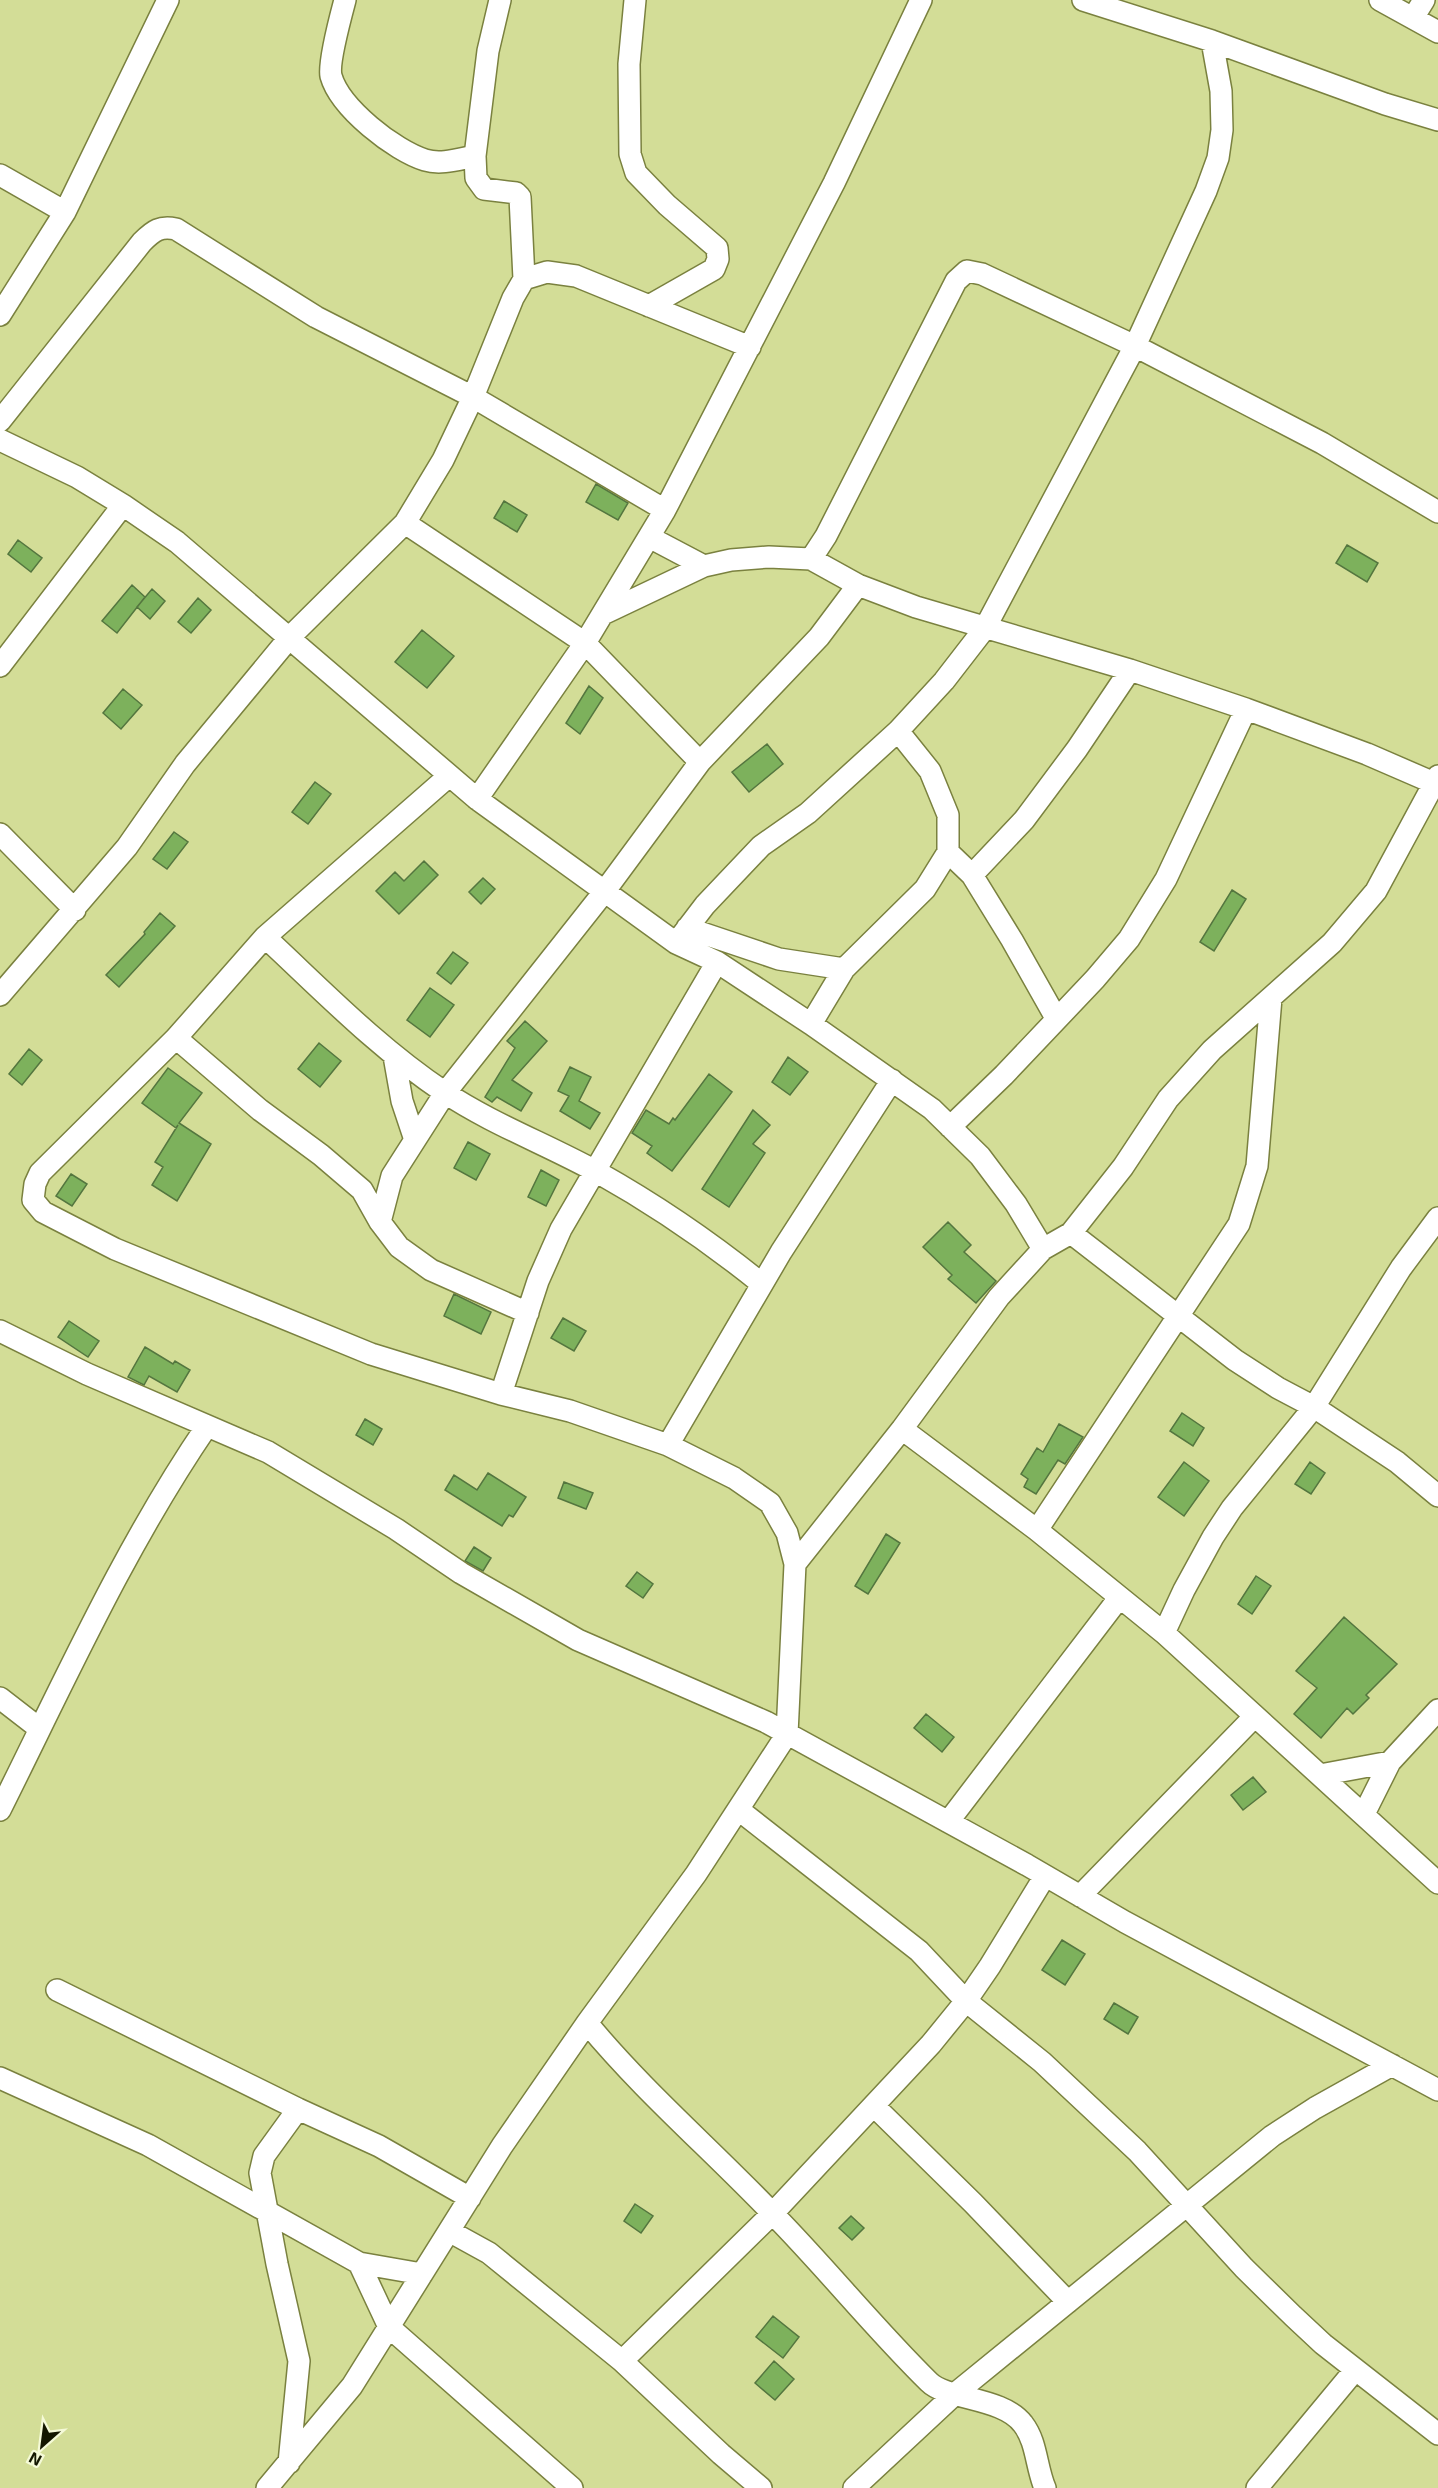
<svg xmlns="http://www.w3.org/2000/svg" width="1438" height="2488" font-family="'Exo 2',sans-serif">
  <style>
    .building { fill: #7db15c; stroke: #54763f; stroke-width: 1.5 }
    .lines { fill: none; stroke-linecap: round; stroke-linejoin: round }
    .minor-casing { stroke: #7a813f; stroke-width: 24 }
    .minor { stroke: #fff; stroke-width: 21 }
  </style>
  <rect width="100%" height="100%" fill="#d3dd97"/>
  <path class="building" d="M 596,484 L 628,503 L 618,520 L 586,502 Z
    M 504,501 L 527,515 L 517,532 L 494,518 Z
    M 18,540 L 42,558 L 31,572 L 8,554 Z
    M 1347,545 L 1378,563 L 1367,582 L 1336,563 Z
    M 132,585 L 145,597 L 117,633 L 102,621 Z
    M 152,589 L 165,601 L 150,619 L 137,607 Z
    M 198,598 L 211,610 L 191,633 L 178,622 Z
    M 422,630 L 454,656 L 427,688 L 395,662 Z
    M 589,686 L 603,698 L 580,734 L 566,723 Z
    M 123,689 L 142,705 L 121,729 L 103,713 Z
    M 767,744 L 783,764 L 749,792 L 732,772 Z
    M 315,782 L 331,794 L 308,824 L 292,812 Z
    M 174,832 L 188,842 L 167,869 L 153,859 Z
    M 424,861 L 438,875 L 399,914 L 376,891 L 395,872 L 404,881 Z
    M 483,878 L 495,889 L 481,904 L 469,892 Z
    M 1232,890 L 1246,899 L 1214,951 L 1200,942 Z
    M 160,913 L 175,926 L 119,987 L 106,975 L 145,934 L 144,932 Z
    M 453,952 L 468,963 L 451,984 L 437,973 Z
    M 430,988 L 454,1005 L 430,1037 L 407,1020 Z
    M 525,1021 L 547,1041 L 512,1080 L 532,1093 L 521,1111 L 497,1097 L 492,1102 L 485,1097 L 515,1048 L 507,1041 Z
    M 319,1043 L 341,1061 L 320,1087 L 298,1069 Z
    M 29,1049 L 42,1060 L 22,1085 L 9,1074 Z
    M 788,1057 L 808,1072 L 790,1095 L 772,1082 Z
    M 570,1067 L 591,1077 L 579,1101 L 600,1113 L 590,1129 L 560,1111 L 569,1096 L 558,1091 Z
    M 168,1068 L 202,1093 L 179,1123 L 211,1144 L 177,1201 L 152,1185 L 163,1167 L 155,1162 L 178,1125 L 176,1128 L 142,1103 Z
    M 709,1074 L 732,1092 L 672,1171 L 647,1153 L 652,1146 L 632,1133 L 646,1110 L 669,1124 L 673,1118 L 675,1120 Z
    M 753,1110 L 770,1125 L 753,1144 L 765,1153 L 729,1207 L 702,1189 Z
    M 468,1142 L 490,1154 L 476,1180 L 454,1168 Z
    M 541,1170 L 559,1180 L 546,1206 L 528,1197 Z
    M 71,1174 L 87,1184 L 72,1206 L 56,1196 Z
    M 948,1222 L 971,1245 L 964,1252 L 996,1281 L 976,1303 L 948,1279 L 952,1275 L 923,1247 Z
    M 454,1294 L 491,1312 L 481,1334 L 444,1316 Z
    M 563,1318 L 586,1331 L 574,1351 L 551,1338 Z
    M 69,1321 L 99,1341 L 88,1357 L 58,1337 Z
    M 145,1347 L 173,1364 L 175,1361 L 190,1370 L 177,1392 L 149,1376 L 144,1385 L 128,1377 Z
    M 1182,1413 L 1204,1428 L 1193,1446 L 1170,1431 Z
    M 365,1419 L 382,1429 L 373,1445 L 356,1435 Z
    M 1059,1424 L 1083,1437 L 1065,1464 L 1058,1460 L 1036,1494 L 1024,1487 L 1028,1479 L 1021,1474 L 1037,1448 L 1043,1452 Z
    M 1184,1462 L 1209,1481 L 1184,1516 L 1158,1497 Z
    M 1310,1462 L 1325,1473 L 1311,1494 L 1295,1484 Z
    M 488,1473 L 526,1497 L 513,1517 L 509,1515 L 502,1526 L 445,1490 L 454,1475 L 477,1490 Z
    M 564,1482 L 593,1493 L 586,1509 L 558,1498 Z
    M 886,1534 L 900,1543 L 868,1594 L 855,1586 Z
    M 474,1547 L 491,1558 L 483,1571 L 465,1561 Z
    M 637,1572 L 653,1584 L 643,1598 L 626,1586 Z
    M 1256,1576 L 1271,1586 L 1252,1614 L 1238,1604 Z
    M 1344,1617 L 1397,1664 L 1366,1695 L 1369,1698 L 1353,1714 L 1347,1708 L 1321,1738 L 1294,1714 L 1317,1688 L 1296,1671 Z
    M 926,1714 L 954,1737 L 942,1752 L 914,1728 Z
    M 1253,1777 L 1266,1792 L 1243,1810 L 1231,1795 Z
    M 1062,1940 L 1085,1954 L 1065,1985 L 1042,1970 Z
    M 1114,2003 L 1138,2017 L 1128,2034 L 1104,2019 Z
    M 635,2204 L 653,2216 L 641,2233 L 624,2221 Z
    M 851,2216 L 864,2228 L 852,2240 L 839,2228 Z
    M 773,2316 L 799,2337 L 783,2358 L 756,2337 Z
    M 774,2361 L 794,2379 L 775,2400 L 755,2383 Z"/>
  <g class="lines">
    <g class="minor-casing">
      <path id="minor" d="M 345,0 C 341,15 328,63 331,76 C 340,108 395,151 425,160 C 441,165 459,159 475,156
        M 635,0 L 629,64 L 630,154 L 636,173 L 667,205 L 717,248 L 718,259 L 714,269 L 649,306
        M 1083,0 L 1212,41 L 1385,104 L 1438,120
        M 1380,0 L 1438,32
        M 1413,18 L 1424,0
        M 0,175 L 65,212
        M 524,279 L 547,272 L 576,276 L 750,347
        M 0,315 L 65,212 L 168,0
        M 0,421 L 142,242 C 154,230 160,226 176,229 L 316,317 L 473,397 L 665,510
        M 0,440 L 77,477 L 123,505 L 177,542 L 477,799 L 676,943 L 717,962 L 811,1024 L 932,1109 L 980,1156 L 1016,1204 L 1043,1249
        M 405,523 L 585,643 L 700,762
        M 649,537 L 704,566
        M 811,559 L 826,536 L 956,281 L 967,271 L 982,274 L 1135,346 L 1322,443 L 1438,512
        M 603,614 L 704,566 L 731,560 L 769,557 L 811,559 L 858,585 L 916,607 L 1130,670 L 1246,709 L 1367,754 L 1434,783
        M 0,666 L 123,505
        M 477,799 L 585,643 L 665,510 L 834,183 L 921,0
        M 0,834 L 75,910
        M 948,852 L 972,875 L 1012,940 L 1056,1018
        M 972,875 L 1024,820 L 1077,749 L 1130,670
        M 687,928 L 779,959 L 844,969
        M 265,937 C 323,991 378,1048 444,1092 C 492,1124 546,1144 597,1172 C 656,1205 710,1242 762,1284
        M 676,943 L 705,905 L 761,846 L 808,813 L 898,731 L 944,681 L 985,628 L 1135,346 L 1206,191 L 1218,158 L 1222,130 L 1221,91 L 1212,41
        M 0,995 L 127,847 L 185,764 L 290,637 L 405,523 L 443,460 L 473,397 L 513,298 L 524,279 L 520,197 L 516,193 L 484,189 L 476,178 L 475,156 L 488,51 L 500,0
        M 811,1024 L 844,969 L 925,889 L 948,852 L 948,815 L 930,771 L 898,731
        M 176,1038 L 260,1110 L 321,1155 L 362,1190 L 380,1222 L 399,1247 L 431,1270 L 528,1313
        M 394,1056 L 402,1101 L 415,1140
        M 950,1127 L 1004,1075 L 1095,979 L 1129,939 L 1166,879 L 1246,709
        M 380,1222 L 392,1176 L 445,1093 L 604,892 L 700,762 L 819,637 L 858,585
        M 1071,1233 L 1235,1360 L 1278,1388 L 1314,1407 L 1397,1462 L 1438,1496
        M 0,1331 L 87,1374 L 268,1452 L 396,1529 L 461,1573 L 578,1640 L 766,1722 L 1027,1865 L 1125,1922 L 1438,2090
        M 501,1394 L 538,1281 L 561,1229 L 717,962
        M 902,1429 L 1037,1530 L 1164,1633 L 1438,1883
        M 668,1445 L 781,1252 L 892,1080
        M 1037,1530 L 1239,1224 L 1257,1166 L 1271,998
        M 795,1564 L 902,1429 L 999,1297 L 1043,1249 L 1071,1233 L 1123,1167 L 1168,1099 L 1212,1050 L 1332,943 L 1376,891 L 1438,776
        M 1164,1633 L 1184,1590 L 1213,1537 L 1232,1508 L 1314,1407 L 1401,1268 L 1438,1218
        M 0,1698 L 40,1729
        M 1320,1775 L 1390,1762
        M 0,1810 C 65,1680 125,1546 207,1426
        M 739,1810 L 919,1951 L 966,2001 L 1042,2062 L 1137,2151 L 1244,2268 L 1293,2316 L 1323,2344 L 1438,2434
        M 1364,1814 L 1390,1762 L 1438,1710
        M 948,1822 L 1119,1598
        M 1080,1896 L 1254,1717
        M 57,1990 L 298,2109 L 379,2146 L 470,2198
        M 587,2023 C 644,2092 712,2150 774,2215 C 827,2269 875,2329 929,2382 C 947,2400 1003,2397 1023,2424 C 1037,2442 1036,2467 1045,2488
        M 0,2078 L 148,2145 L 359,2263 L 422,2274
        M 874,2106 L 973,2203 L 1068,2302
        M 449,2231 L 489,2253 L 622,2361 L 721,2454 L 761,2488
        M 359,2263 L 389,2327 L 572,2488
        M 622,2361 L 773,2213 L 931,2044 L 966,2001 L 990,1966 L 1045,1876
        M 289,2463 L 299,2361 L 277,2264 L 260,2173 L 264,2156 L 298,2109
        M 267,2488 L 352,2386 L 502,2146 L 587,2023 L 696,1874 L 787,1734 L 795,1564 L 787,1533 L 770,1503 L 734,1478 L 668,1445 L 570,1411 L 501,1394 L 371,1354 L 115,1249 L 43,1212 L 33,1200 L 35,1184 L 40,1173 L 176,1038 L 265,937 L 449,776
        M 854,2488 L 956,2393 L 1272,2136 L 1315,2108 L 1392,2065
        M 1257,2488 L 1355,2370"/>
    </g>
    <use href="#minor" class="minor"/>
  </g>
  <g transform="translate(42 2446) rotate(208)" stroke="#f5fad8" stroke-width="4.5" paint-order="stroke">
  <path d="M0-4.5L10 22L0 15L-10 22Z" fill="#141700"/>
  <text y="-9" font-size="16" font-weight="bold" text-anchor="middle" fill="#141700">N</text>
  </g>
</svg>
